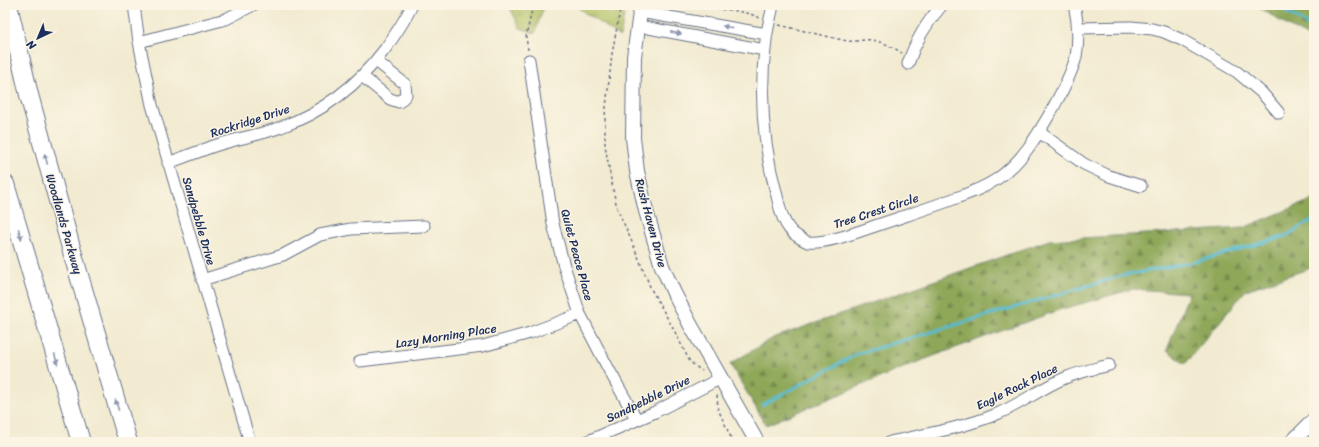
<svg xmlns="http://www.w3.org/2000/svg" width="1319" height="447" font-family="Sriracha,sans-serif">
  <style>
    .grass { fill: url(#grass-tufts); stroke: #677860 }
    .forest { fill: url(#forest-firs); stroke: #546b5c }
    .lines { fill: none; stroke-linecap: round; stroke-linejoin: round }
    .stream { stroke: #53bbd0; stroke-width: 3 }
    .minor-casing { stroke: #667186; stroke-width: 13 }
    .tertiary-casing { stroke: #667186; stroke-width: 16 }
    .primary-casing { stroke: #667186; stroke-width: 20 }
    .path { stroke: #667186; stroke-width: 1.5; stroke-dasharray: 3 3; stroke-linecap: butt }
    .minor { stroke: #fff; stroke-width: 11 }
    .tertiary { stroke: #fff; stroke-width: 14 }
    .primary { stroke: #fff; stroke-width: 18 }
    .oneway { fill: #8d97ae }
    .labels { text-anchor: middle; dominant-baseline: central; stroke-width: 3; stroke-linejoin: round; paint-order: stroke }
    .street-label { font-size: 12px; fill: #1b2f5e; stroke: #fcf5e5 }
  </style>
  <defs>
    <pattern id="grass-tufts" width="24" height="20" patternUnits="userSpaceOnUse"><rect width="24" height="20" fill="#b3c163"/><path d="M3 7l-1-3M5 7V3M7 7l1-3M15 17l-1-3M17 17v-4M19 17l1-3" fill="none" stroke="#919d55"/></pattern>
    <pattern id="forest-firs" width="22" height="20" patternUnits="userSpaceOnUse"><rect width="22" height="20" fill="#8ea759"/><path d="M5 1l3.5 6h-7zM16 11l3.5 6h-7z" fill="#73884d"/></pattern>
  </defs>
  <rect width="100%" height="100%" fill="#fcf5e5"/>
  <filter id="ink" filterUnits="userSpaceOnUse"><feTurbulence type="fractalNoise" baseFrequency=".025" numOctaves="2"/><feDisplacementMap in="SourceGraphic" scale="8" xChannelSelector="R" yChannelSelector="G"/><feConvolveMatrix kernelMatrix="1 2 1 2 8 2 1 2 1" color-interpolation-filters="sRGB"/></filter>
  <filter id="wash" filterUnits="userSpaceOnUse"><feTurbulence type="fractalNoise" baseFrequency=".012" numOctaves="4" result="noise"/><feDisplacementMap in="SourceGraphic" scale="16" xChannelSelector="R" yChannelSelector="G"/><feGaussianBlur stdDeviation="0.9" result="paint"/><feColorMatrix in="noise" values="0 0 0 0 0 0 0 0 0 0 0 0 0 0 0 0 0 1.4 0 .05"/><feComposite in="paint" operator="in"/></filter>
  <g filter="url(#wash)">
    <rect width="100%" height="100%" fill="#f2ebd1"/>
    <path class="grass" d="M 509,5 L 544,5 L 535,33 L 520,28 Z
      M 574,5 L 626,5 L 620,37 Z"/>
    <path class="forest" d="M 1255,5 L 1314,5 L 1314,40 L 1288,26 Z
      M 1314,199 L 1314,267 L 1246,290 L 1185,364 L 1167,350 L 1189,293 L 1133,289 L 1056,311 L 920,361 L 766,425 L 730,364 L 773,338 L 1049,240 L 1243,228 Z"/>
    <g class="lines">
      <path class="stream" d="M 1275,5 L 1314,29
        M 762,405 L 857,354 L 1121,276 L 1195,262 L 1286,236 L 1314,219"/>
    </g>
  </g>
  <g filter="url(#ink)">
    <g class="lines">
      <g class="minor-casing">
        <path id="minor" d="M 134,5 L 139,42 L 152,105 L 248,436 L 251,442
          M 773,5 C 771,17 767,28 766,40 C 759,92 763,146 777,196 C 780,210 784,228 797,236 C 800,238 805,241 808,242 C 827,244 860,231 878,225 C 904,216 930,208 956,198 C 970,193 984,188 997,179 C 1022,162 1037,136 1052,110 C 1061,93 1071,76 1076,57 C 1079,40 1078,22 1074,5
          M 640,12 L 767,34
          M 638,26 L 765,50
          M 1078,28 L 1131,27 L 1152,29 L 1164,32 L 1182,40 L 1237,72 L 1262,93 L 1279,113
          M 139,42 L 226,19 L 253,5
          M 529,60 L 553,224 L 564,266 L 580,314 L 608,368 L 637,420
          M 908,64 C 915,42 927,22 942,5
          M 362,76 L 390,99 L 399,102 L 406,95 L 405,84 L 376,61
          M 1039,132 L 1084,164 L 1109,176 L 1141,186
          M 168,163 C 184,157 200,151 217,145 C 238,138 261,135 281,127 C 323,112 358,85 385,49 C 395,35 405,21 412,5
          M 202,280 L 283,255 L 320,235 L 351,229 L 424,226
          M 360,361 L 483,346 L 530,333 L 580,314
          M 586,442 L 655,412 L 721,378
          M 890,442 C 926,434 963,428 997,414 C 1021,404 1041,388 1065,378 C 1079,372 1094,369 1109,365"/>
      </g>
      <g class="tertiary-casing">
        <path id="tertiary" d="M 641,5 L 634,57 L 633,138 L 637,171 L 646,211 L 662,266 L 674,293 L 690,324 L 757,442
          M 1292,442 L 1314,420"/>
      </g>
      <g class="primary-casing">
        <path id="primary" d="M 8,5 L 29,95 L 73,255 L 128,442
          M 5,184 L 81,442"/>
      </g>
      <path class="path" d="M 621,5 L 612,54 L 605,116 L 605,145 L 611,180 L 617,208 L 635,249 L 651,289 L 673,328 L 690,362 L 702,371
        M 698,5 C 717,11 743,9 760,18
        M 779,25 L 847,41 C 855,42 864,39 872,40 C 883,42 893,47 902,53
        M 528,50 L 526,37 L 533,5
        M 717,395 L 718,409 L 733,442"/>
      <use href="#minor" class="minor"/>
      <use href="#tertiary" class="tertiary"/>
      <use href="#primary" class="primary"/>
    </g>
    <defs><path id="oneway-solid" d="M-6-.8H1V-3.2L6.5 0L1 3.2V.8H-6Z"/></defs>
    <g class="oneway">
      <use href="#oneway-solid" transform="translate(728 27) rotate(-170)"/>
      <use href="#oneway-solid" transform="translate(676 33) rotate(11)"/>
      <use href="#oneway-solid" transform="translate(46 159) rotate(-105)"/>
      <use href="#oneway-solid" transform="translate(20 234) rotate(74)"/>
      <use href="#oneway-solid" transform="translate(56 359) rotate(74)"/>
      <use href="#oneway-solid" transform="translate(117 405) rotate(-106)"/>
    </g>
  </g>
  <g class="labels">
    <g class="street-label">
      <text transform="translate(250 121) rotate(-18)">Rockridge Drive</text>
      <text transform="translate(876 211) rotate(-18)">Tree Crest Circle</text>
      <text transform="translate(199 221) rotate(74)">Sandpebble Drive</text>
      <text transform="translate(651 223) rotate(75)">Rush Haven Drive</text>
      <text transform="translate(64 224) rotate(74)">Woodlands Parkway</text>
      <text transform="translate(577 255) rotate(75)">Quiet Peace Place</text>
      <text transform="translate(446 336) rotate(-9)">Lazy Morning Place</text>
      <text transform="translate(1017 387) rotate(-26)">Eagle Rock Place</text>
      <text transform="translate(648 399) rotate(-26)">Sandpebble Drive</text>
    </g>
  </g>
  <rect width="1319" height="447" fill="none" stroke="#fcf5e5" stroke-width="20"/>
  <g transform="translate(38 38) rotate(224)" stroke="#fcf5e5" stroke-width="3" paint-order="stroke">
  <path d="M0-3L7 15L0 10L-7 15Z" fill="#1b2f5e"/>
  <text y="-6" font-size="11" font-weight="bold" text-anchor="middle" fill="#1b2f5e">N</text>
  </g>
</svg>
